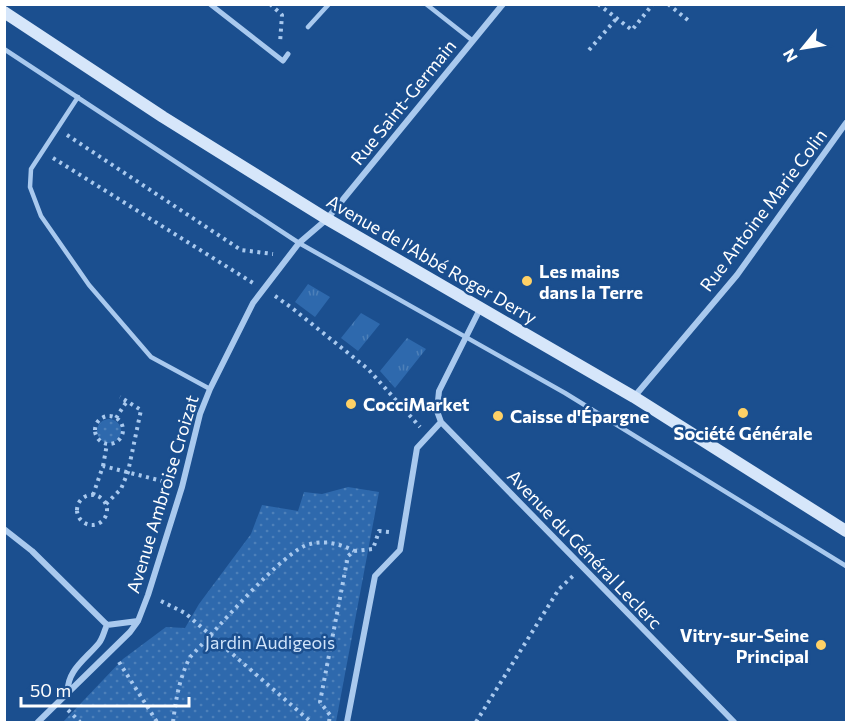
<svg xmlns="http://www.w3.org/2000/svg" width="851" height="727" font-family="Commissioner,sans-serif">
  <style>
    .grass { fill: url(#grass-tufts) }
    .park { fill: url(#park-dots) }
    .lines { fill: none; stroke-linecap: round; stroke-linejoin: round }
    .path { stroke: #a9c9ee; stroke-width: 4; stroke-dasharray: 3 4.5; stroke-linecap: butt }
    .service { stroke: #a9c9ee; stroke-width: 4.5 }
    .pedestrian { stroke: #a9c9ee; stroke-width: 5 }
    .minor { stroke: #a9c9ee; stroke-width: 6 }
    .secondary { stroke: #d6e6fa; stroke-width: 12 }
    .poi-dot { fill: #ffd166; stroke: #1b4f8f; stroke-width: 2 }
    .labels { text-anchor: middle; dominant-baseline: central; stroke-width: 5; stroke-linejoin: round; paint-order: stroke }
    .street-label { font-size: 18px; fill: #fff; stroke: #1b4f8f }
    .poi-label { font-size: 18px; font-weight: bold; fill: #fff; stroke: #1b4f8f; text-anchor: start }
    .park-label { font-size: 18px; fill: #cfe3fa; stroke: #1b4f8f }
  </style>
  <defs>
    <pattern id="grass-tufts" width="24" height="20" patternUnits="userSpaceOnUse" patternTransform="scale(1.5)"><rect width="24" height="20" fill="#2e69ad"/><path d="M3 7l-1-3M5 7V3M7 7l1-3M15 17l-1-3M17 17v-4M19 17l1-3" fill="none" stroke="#4d80b9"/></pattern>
    <pattern id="park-dots" width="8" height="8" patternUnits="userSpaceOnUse" patternTransform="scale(1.5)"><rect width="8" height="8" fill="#2e69ad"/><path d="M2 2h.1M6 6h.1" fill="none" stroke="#4d80b9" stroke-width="1.8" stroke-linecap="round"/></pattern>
  </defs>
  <rect width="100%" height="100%" fill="#1b4f8f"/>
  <path class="grass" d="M 308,284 L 330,297 L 315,317 L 295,302 Z
    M 361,313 L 380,324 L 358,351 L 341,338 Z
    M 407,338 L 426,349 L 395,388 L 380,371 Z"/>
  <path class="park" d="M97 431a12 12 0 1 1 24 0a12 12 0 1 1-24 0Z
    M 348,487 L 379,492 L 336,722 L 63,722 L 123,659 L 166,627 L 185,628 L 199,604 L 251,534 L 262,505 L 298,511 L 304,492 L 322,494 Z"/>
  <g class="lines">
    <path class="path" d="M 270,4 L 282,15 L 280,43
      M 598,4 L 632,30 L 653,4
      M 668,4 L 689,21
      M 589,50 L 617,18
      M 67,135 L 241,250 L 273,254
      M 53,158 L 253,283
      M 275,296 L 292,308 L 368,369 L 420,427
      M95 430a14 14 0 1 1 28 0a14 14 0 1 1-28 0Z
      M 116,418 L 127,401
      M 103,466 L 107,444
      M 93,495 L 103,466 L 170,483
      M77 510a15 15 0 1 1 30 0a15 15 0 1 1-30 0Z
      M 106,504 L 121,489 L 128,472 L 141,410 L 120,397
      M 161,601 L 185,613 L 311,722
      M 119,662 L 157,722
      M 68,710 L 80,722
      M 173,722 C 176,699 179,679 190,657 C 213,634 284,549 310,544 C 325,540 341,544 354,551
      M 329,722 L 330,715 L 320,702 L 348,556 L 354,551 L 373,549 L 379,531 L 389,532
      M 476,722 L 559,589 L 573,576"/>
    <path class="service" d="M 426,4 L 473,41
      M 308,27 L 329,4
      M 4,49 L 299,243 L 565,393 L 846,566
      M 78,97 L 31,169 L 30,187 L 41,216 L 89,285 L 151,357 L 210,389"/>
    <path class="pedestrian" d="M 210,4 L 283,61 L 288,54"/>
    <path class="minor" d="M 480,309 L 439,391 L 437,411 L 441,422 L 734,722
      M 634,397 L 737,275 L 846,123
      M 4,529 L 32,551 L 107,625 C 104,631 103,638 99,643 C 86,659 66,671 68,693
      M 107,625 L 138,621
      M 38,722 L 130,632 L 138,621 L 148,595 L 182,487 L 200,414 L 210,389 L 253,303 L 299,243 L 327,219 L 503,4
      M 347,722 L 375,576 L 400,550 L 417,448 L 441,422"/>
    <path class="secondary" d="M 4,12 L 163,117 L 327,219 L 634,397 L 846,531"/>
  </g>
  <g class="poi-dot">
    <circle cx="527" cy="281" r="6"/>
    <circle cx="351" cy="404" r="6"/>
    <circle cx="743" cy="413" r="6"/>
    <circle cx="498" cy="416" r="6"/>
    <circle cx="821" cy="645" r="6"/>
  </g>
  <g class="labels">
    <g class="street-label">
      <text transform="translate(403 102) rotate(-51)">Rue Saint-Germain</text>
      <text transform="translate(763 210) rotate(-53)">Rue Antoine Marie Colin</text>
      <text transform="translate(432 259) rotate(30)">Avenue de l'Abbé Roger Derry</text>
      <text transform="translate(162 494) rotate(-73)">Avenue Ambroise Croizat</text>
      <text transform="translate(585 549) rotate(46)">Avenue du Général Leclerc</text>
    </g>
    <g class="poi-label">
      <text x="539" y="271">Les mains<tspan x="539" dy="21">dans la Terre</tspan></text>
      <text x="363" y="404">CocciMarket</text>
      <text x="510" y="416">Caisse d'Épargne</text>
      <text x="743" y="433" text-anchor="middle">Société Générale</text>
      <text x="809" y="635" text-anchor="end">Vitry-sur-Seine<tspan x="809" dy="21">Principal</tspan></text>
    </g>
    <g class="park-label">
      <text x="270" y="642">Jardin Audigeois</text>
    </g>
  </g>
  <rect width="851" height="727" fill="none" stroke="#ffffff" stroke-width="12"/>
  <g transform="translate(803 48) rotate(240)" stroke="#1b4f8f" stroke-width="4.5" paint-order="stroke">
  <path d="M0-4.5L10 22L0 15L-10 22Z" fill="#ffffff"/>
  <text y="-9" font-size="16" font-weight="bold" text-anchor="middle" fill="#ffffff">N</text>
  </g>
  <path d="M21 697v9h168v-9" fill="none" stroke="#ffffff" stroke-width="3"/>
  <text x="30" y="697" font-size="18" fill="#ffffff" stroke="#1b4f8f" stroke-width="4.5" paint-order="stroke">50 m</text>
</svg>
